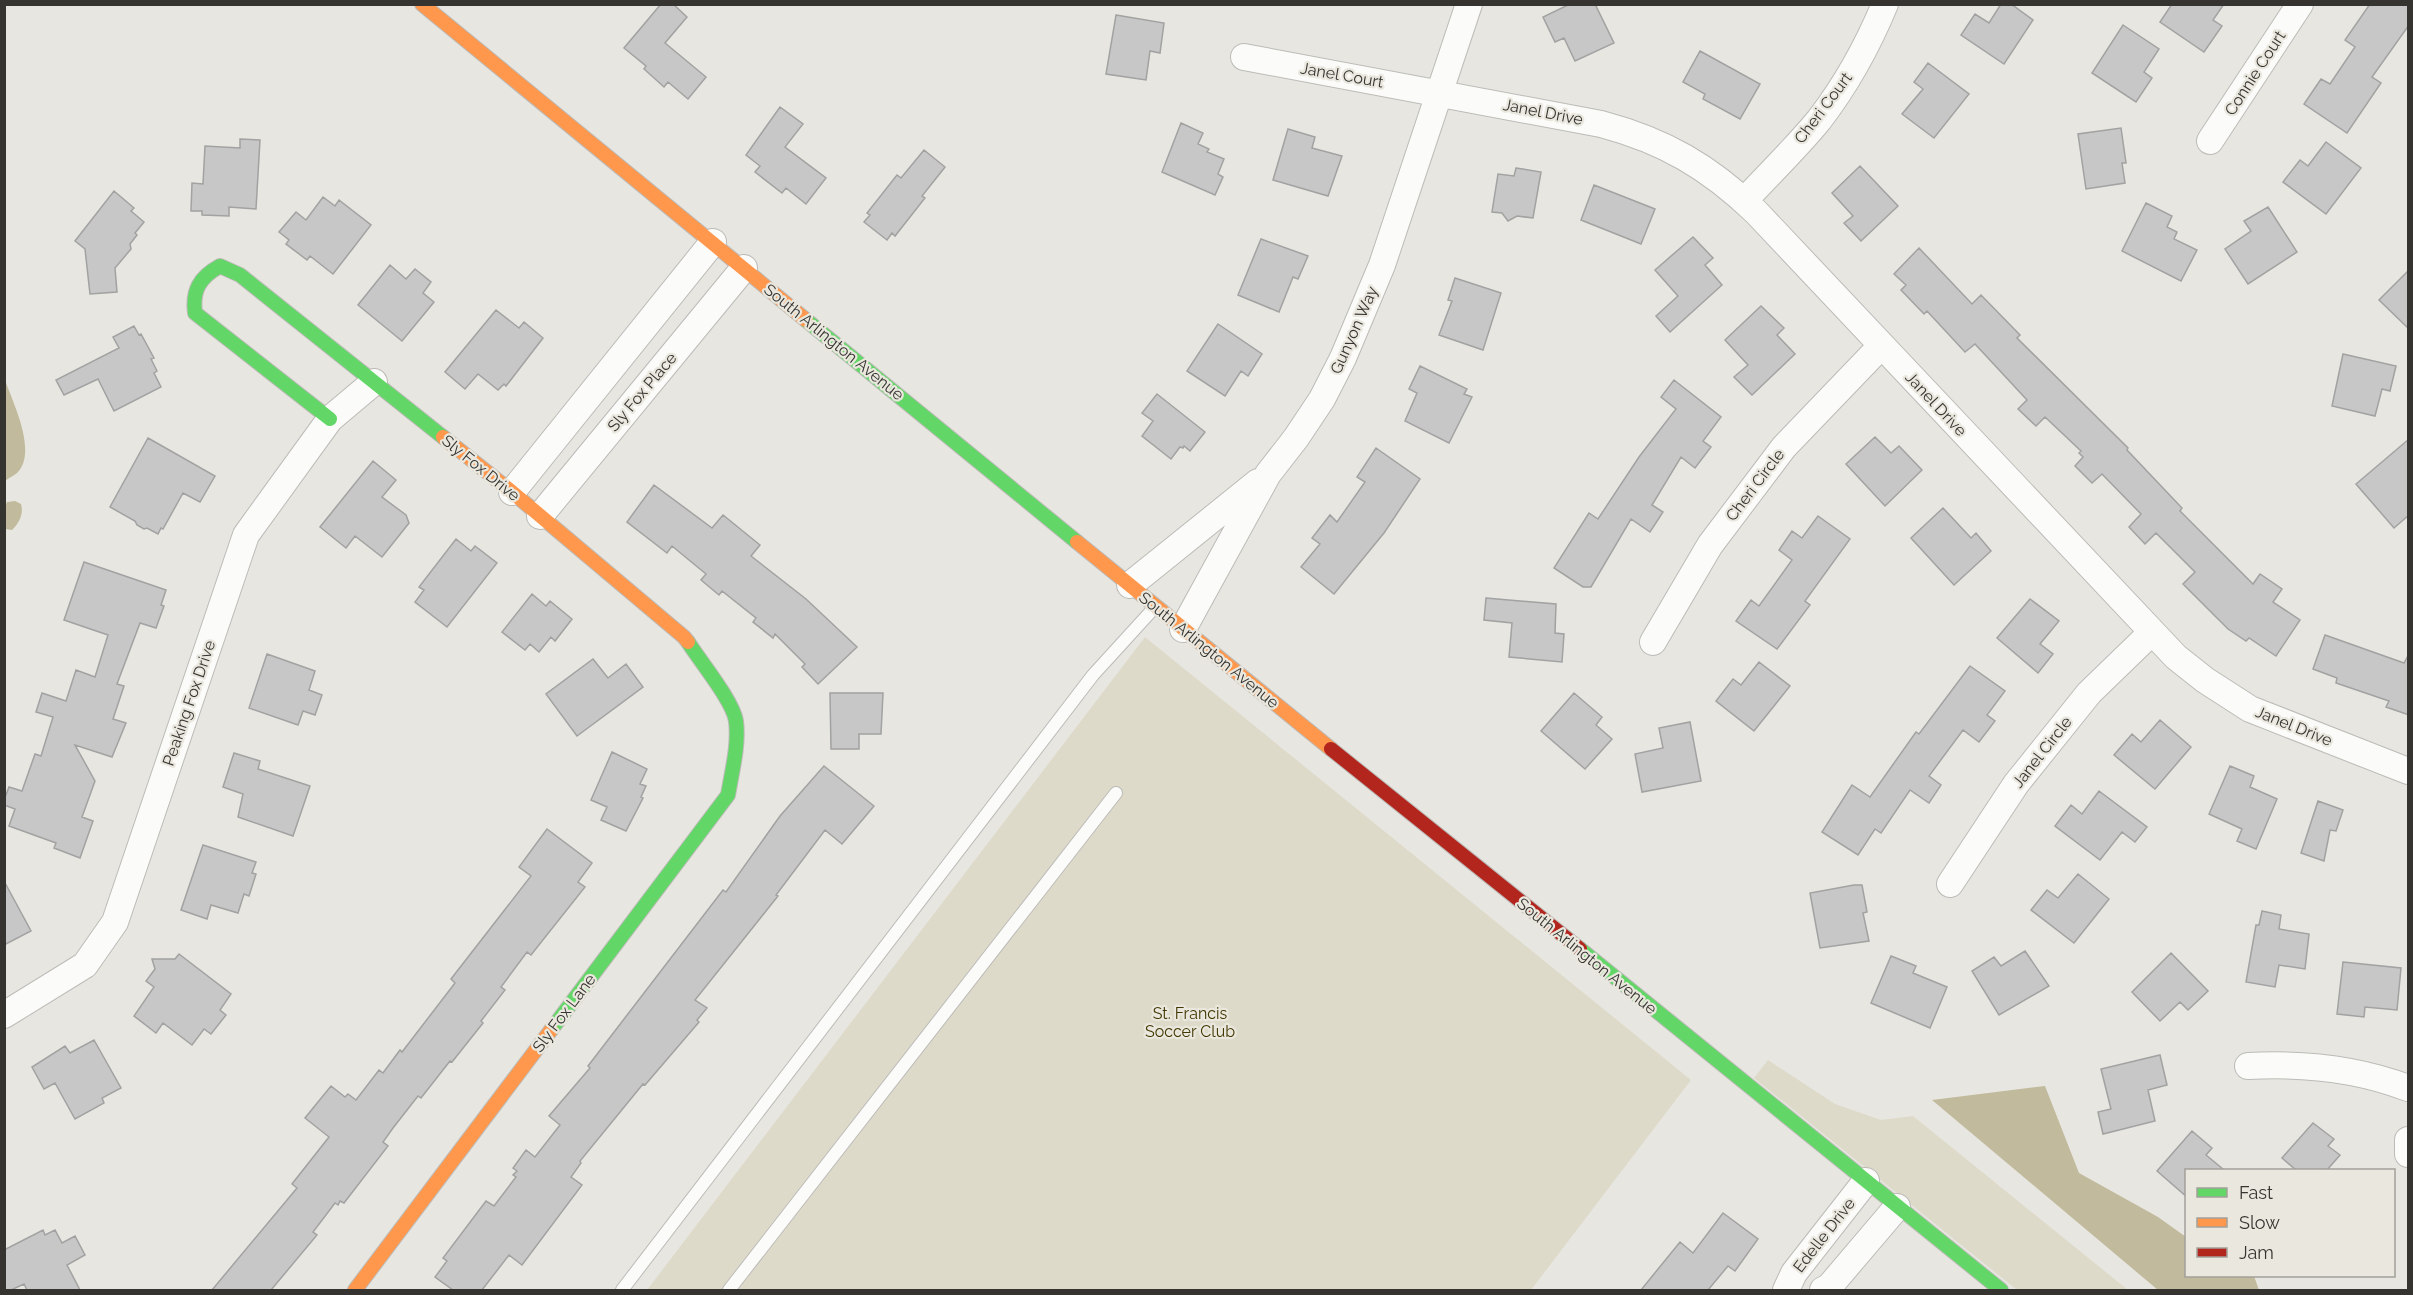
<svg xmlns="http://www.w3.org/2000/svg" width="2413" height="1295" font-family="Raleway,sans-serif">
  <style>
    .green { fill: #dedaca }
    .water { fill: #c1ba9c }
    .building { fill: #c6c7c6; stroke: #a1a2a1; stroke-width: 1.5 }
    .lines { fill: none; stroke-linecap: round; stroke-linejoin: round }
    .lane-casing { stroke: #bcbbb7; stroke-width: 14 }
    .street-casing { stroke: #bcbbb7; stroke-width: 28 }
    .fast-casing { stroke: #bcbbb7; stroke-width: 16 }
    .slow-casing { stroke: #bcbbb7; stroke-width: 16 }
    .jam-casing { stroke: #bcbbb7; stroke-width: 16 }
    .lane { stroke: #fbfbfa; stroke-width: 12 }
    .street { stroke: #fbfbfa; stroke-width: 26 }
    .fast { stroke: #63d668; stroke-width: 14 }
    .slow { stroke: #ff974d; stroke-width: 14 }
    .jam { stroke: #b3261e; stroke-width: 14 }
    .labels { text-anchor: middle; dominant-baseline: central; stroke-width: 4.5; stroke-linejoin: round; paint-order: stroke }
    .street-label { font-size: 16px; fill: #353431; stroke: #eae8de }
    .park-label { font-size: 16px; fill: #423701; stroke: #eae8de }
  </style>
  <rect width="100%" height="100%" fill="#e7e6e1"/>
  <path class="green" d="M 1145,637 L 1691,1080 L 1531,1290 L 647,1290 Z
    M 1768,1060 L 1835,1104 L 1881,1120 L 1913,1116 L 2128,1290 L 2017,1290 L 1754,1078 Z"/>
  <path class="water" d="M 5,380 C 13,403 38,452 17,473 C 14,476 8,478 5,481 Z
    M 15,501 L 21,504 C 24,514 19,523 12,530 L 5,529 L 5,507 L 7,502 Z
    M 2045,1086 L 2079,1173 L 2158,1217 L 2186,1237 L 2186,1276 L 2254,1276 L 2259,1290 L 2158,1290 L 1932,1100 Z"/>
  <path class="building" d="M 661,4 L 673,4 L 687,17 L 665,43 L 706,77 L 688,99 L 668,82 L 664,87 L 644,69 L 646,66 L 624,48 Z
    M 1570,4 L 1595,4 L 1614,43 L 1575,61 L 1564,38 L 1555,42 L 1543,17 Z
    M 2001,4 L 2011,4 L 2033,20 L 2004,64 L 1961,35 L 1975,14 L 1989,23 Z
    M 2172,4 L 2224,4 L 2213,20 L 2222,26 L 2204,52 L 2160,22 Z
    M 2370,4 L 2409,4 L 2409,25 L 2372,77 L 2381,83 L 2347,133 L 2304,104 L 2321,79 L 2330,84 L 2355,47 L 2345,40 Z
    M 1116,15 L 1164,23 L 1160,53 L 1150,51 L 1146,80 L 1106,74 Z
    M 2123,25 L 2159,49 L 2144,72 L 2152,78 L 2136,102 L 2092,73 Z
    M 1700,51 L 1760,84 L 1740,119 L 1703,99 L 1705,94 L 1683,82 Z
    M 1928,63 L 1969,94 L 1934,138 L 1902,114 L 1923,89 L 1914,82 Z
    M 780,107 L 803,124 L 785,147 L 826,178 L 806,204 L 786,188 L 782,193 L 755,172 L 760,166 L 746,155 Z
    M 1181,123 L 1203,133 L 1198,144 L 1209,149 L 1207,152 L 1224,159 L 1218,174 L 1223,177 L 1215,195 L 1162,172 Z
    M 2121,128 L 2126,163 L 2122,163 L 2125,183 L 2086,189 L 2078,134 Z
    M 1288,129 L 1315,137 L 1312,148 L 1342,156 L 1328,196 L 1273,180 Z
    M 240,139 L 260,140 L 256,209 L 229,207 L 229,216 L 202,215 L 202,211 L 191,211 L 192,183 L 203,184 L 205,146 L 240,148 Z
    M 2326,142 L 2361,168 L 2326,214 L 2283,182 L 2300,160 L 2308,166 Z
    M 924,150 L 945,167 L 922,196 L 925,198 L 895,236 L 892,233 L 887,240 L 864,222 L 870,215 L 867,213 L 897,175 L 901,178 Z
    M 1860,166 L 1898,206 L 1861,241 L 1844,223 L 1853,216 L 1832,193 Z
    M 1516,168 L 1541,172 L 1533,218 L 1517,216 L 1508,221 L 1502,213 L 1492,212 L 1498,174 L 1514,176 Z
    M 1594,185 L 1655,209 L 1641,244 L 1581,220 Z
    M 114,191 L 134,208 L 131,211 L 144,222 L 135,233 L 137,235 L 130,244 L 131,249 L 115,268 L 117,292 L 90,294 L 85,249 L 75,241 Z
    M 323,197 L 335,206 L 339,200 L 371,225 L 333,274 L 310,256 L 307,260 L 286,244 L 289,240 L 279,232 L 296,212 L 306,220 Z
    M 2146,203 L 2172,216 L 2167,227 L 2177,232 L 2174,239 L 2197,250 L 2181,281 L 2122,251 Z
    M 2268,207 L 2297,252 L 2248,284 L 2225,249 L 2251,231 L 2244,221 Z
    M 1693,237 L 1713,258 L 1705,265 L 1722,285 L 1670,332 L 1656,316 L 1678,296 L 1655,270 Z
    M 1261,239 L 1308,256 L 1298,279 L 1293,277 L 1279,312 L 1238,295 Z
    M 1919,248 L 1972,304 L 1981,295 L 2020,335 L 2017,338 L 2128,448 L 2127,450 L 2182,508 L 2180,511 L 2253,584 L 2260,574 L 2282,589 L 2273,602 L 2300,620 L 2276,656 L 2249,638 L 2246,641 L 2228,629 L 2183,584 L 2195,572 L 2156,533 L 2145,544 L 2129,527 L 2141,514 L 2102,474 L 2092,483 L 2075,466 L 2083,457 L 2079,453 L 2081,451 L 2045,417 L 2036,426 L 2018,409 L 2027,400 L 1975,344 L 1965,352 L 1927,311 L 1924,314 L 1901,290 L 1906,285 L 1894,274 Z
    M 390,265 L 406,279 L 415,269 L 431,282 L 423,293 L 434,302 L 402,341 L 358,305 Z
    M 2409,270 L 2409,329 L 2379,300 Z
    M 1455,278 L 1501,293 L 1483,350 L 1439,335 L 1452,301 L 1448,300 Z
    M 1761,306 L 1784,328 L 1777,335 L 1795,354 L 1752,395 L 1734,377 L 1748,365 L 1725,340 Z
    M 496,310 L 519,328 L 524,322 L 543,338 L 506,386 L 504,384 L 498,390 L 478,374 L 465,389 L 445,372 Z
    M 1218,324 L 1262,354 L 1248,376 L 1241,371 L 1225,396 L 1187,371 Z
    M 134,326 L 139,335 L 141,334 L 154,358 L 151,359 L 157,371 L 154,373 L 161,387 L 114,411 L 98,379 L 64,395 L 56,380 L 119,348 L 113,337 Z
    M 2343,354 L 2396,366 L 2390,391 L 2382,389 L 2375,416 L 2332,406 Z
    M 1420,366 L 1467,389 L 1464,394 L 1472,397 L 1449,443 L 1405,421 L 1417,393 L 1409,389 Z
    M 1674,380 L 1721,417 L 1703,441 L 1711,447 L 1695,468 L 1681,457 L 1652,505 L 1663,512 L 1650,532 L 1631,519 L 1591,587 L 1583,587 L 1554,568 L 1589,513 L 1598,519 L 1639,457 L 1676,409 L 1661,397 Z
    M 1157,394 L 1205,432 L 1190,451 L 1184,446 L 1183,448 L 1180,447 L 1171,459 L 1142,436 L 1153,421 L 1142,413 Z
    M 1875,437 L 1891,453 L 1899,446 L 1922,470 L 1885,506 L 1846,464 Z
    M 148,438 L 215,476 L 200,502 L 183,493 L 163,529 L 161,528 L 158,534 L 147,528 L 144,529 L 137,525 L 135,521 L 110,507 Z
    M 2409,439 L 2409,515 L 2394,528 L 2356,484 Z
    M 1376,448 L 1420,479 L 1384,533 L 1334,594 L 1301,567 L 1320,544 L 1312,538 L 1330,515 L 1337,522 L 1365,482 L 1357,477 Z
    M 373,461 L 396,480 L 382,497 L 406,515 L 409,523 L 382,557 L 355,536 L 346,548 L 320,527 Z
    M 654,485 L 712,528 L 723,515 L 760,545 L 751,556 L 806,599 L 857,647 L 818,684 L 802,667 L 805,664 L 775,634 L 773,638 L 753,622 L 756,618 L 722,591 L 719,595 L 701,580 L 706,574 L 672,546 L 667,553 L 627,522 Z
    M 1943,508 L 1971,538 L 1976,533 L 1991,551 L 1954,585 L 1911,538 Z
    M 1818,516 L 1850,539 L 1805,601 L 1810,605 L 1777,649 L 1736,621 L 1751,600 L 1759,606 L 1792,560 L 1779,550 L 1792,531 L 1802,538 Z
    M 456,539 L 471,551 L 475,546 L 497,563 L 447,627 L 415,602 L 424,590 L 419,587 Z
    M 84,562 L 166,590 L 161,605 L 164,606 L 156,628 L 140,623 L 117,684 L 124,686 L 113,719 L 126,723 L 112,757 L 75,745 L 95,781 L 82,817 L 93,821 L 80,858 L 54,848 L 56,843 L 9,826 L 15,809 L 4,805 L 4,800 L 9,787 L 22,791 L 35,754 L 41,756 L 53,717 L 36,712 L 42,693 L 66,701 L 76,670 L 95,677 L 108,635 L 64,620 Z
    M 532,594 L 546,606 L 550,601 L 572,619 L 555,641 L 551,637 L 539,652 L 530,644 L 525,650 L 502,632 Z
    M 1486,598 L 1556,604 L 1555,633 L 1564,634 L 1562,662 L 1509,657 L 1512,623 L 1484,620 Z
    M 2030,599 L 2059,621 L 2040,644 L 2053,654 L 2038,673 L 1997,638 Z
    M 2325,635 L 2404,663 L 2409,654 L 2409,715 L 2386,707 L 2389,701 L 2336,683 L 2337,678 L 2313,669 Z
    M 267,654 L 315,671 L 309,690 L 322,695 L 315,715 L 303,711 L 298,725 L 249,708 Z
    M 593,659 L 608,678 L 626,664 L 643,687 L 577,736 L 546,694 Z
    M 1759,662 L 1790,686 L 1754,731 L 1716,701 L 1733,679 L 1741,685 Z
    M 1970,666 L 2005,691 L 1987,715 L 1995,721 L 1979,742 L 1963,730 L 1929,776 L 1941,785 L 1929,803 L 1910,790 L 1881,833 L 1875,829 L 1858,855 L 1822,832 L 1852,785 L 1870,797 L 1916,732 L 1919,734 Z
    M 830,693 L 883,693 L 881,734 L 859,734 L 859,749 L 831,749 Z
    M 1574,693 L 1602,717 L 1596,725 L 1612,739 L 1585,769 L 1541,731 Z
    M 2160,720 L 2191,747 L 2155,789 L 2114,755 L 2132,734 L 2141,742 Z
    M 1690,722 L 1701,781 L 1642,792 L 1635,754 L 1663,748 L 1659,728 Z
    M 612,752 L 647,769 L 640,784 L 646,786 L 641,797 L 643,798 L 626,831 L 601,820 L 607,807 L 591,800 Z
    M 234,753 L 260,761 L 258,769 L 310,786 L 293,836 L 238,817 L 243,794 L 223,787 Z
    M 824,766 L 874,806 L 842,844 L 825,830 L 776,895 L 778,896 L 695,1000 L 707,1008 L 697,1020 L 699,1022 L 645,1085 L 643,1084 L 580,1161 L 581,1163 L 571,1177 L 582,1185 L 522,1265 L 509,1255 L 482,1290 L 453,1290 L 435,1277 L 447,1261 L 443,1258 L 486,1201 L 494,1206 L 516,1177 L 513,1175 L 517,1171 L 513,1168 L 526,1150 L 535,1157 L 560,1125 L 549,1116 L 590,1068 L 588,1066 L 723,890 L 726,892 L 780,816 Z
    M 2230,766 L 2254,776 L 2250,787 L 2277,799 L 2256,849 L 2237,841 L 2242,829 L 2209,814 Z
    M 2099,791 L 2147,827 L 2135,842 L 2122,832 L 2100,860 L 2055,826 L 2071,805 L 2082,814 Z
    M 2318,801 L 2343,810 L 2336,831 L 2330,830 L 2324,861 L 2301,853 Z
    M 547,829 L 592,863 L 578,882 L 585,887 L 531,955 L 527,952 L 501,987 L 505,990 L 481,1021 L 483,1023 L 452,1062 L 450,1061 L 421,1098 L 418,1096 L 393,1128 L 383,1142 L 388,1146 L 344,1203 L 340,1201 L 338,1205 L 335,1203 L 313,1232 L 317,1235 L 271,1290 L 212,1290 L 297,1188 L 292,1184 L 329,1137 L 305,1118 L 331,1086 L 345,1097 L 348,1094 L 356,1100 L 379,1070 L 383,1073 L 400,1050 L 402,1052 L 455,983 L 451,979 L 531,876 L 519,867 Z
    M 203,845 L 256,862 L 252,873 L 256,874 L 249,896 L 244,894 L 238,913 L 211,905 L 207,919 L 181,910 Z
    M 2078,874 L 2109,899 L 2074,943 L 2031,910 L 2047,890 L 2058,898 Z
    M 4,881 L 31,931 L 4,945 Z
    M 1854,885 L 1862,885 L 1867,912 L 1863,913 L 1869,941 L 1820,948 L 1810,893 Z
    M 2262,911 L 2281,915 L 2279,929 L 2309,934 L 2305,969 L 2279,965 L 2275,987 L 2246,982 L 2256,925 L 2259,925 Z
    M 2025,951 L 2049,986 L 1999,1015 L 1972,971 L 1994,957 L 2001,966 Z
    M 2171,953 L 2208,991 L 2188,1010 L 2180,1002 L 2160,1021 L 2132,992 Z
    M 179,954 L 231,994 L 220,1010 L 226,1015 L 211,1034 L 204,1029 L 192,1045 L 163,1023 L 156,1033 L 134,1016 L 154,987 L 146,981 L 155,969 L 152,959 L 175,959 Z
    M 1891,956 L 1916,966 L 1913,973 L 1947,987 L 1930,1028 L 1871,1003 Z
    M 2343,962 L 2401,968 L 2397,1010 L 2365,1007 L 2364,1017 L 2337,1014 Z
    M 94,1040 L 121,1088 L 102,1098 L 104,1103 L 75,1119 L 55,1083 L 44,1089 L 32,1067 L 65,1046 L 70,1053 Z
    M 2160,1055 L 2167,1085 L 2148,1090 L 2155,1121 L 2103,1134 L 2098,1112 L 2111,1109 L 2101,1069 Z
    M 2313,1123 L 2334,1139 L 2328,1146 L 2340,1155 L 2327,1170 L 2296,1170 L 2282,1158 Z
    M 2192,1131 L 2212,1148 L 2206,1155 L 2224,1170 L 2187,1170 L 2187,1197 L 2157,1171 Z
    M 1723,1213 L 1758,1239 L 1735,1271 L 1728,1266 L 1708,1290 L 1641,1290 L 1680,1242 L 1693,1253 Z
    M 43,1230 L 45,1235 L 55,1230 L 62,1243 L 75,1236 L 85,1255 L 67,1265 L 80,1290 L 27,1290 L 24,1284 L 11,1290 L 4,1290 L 4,1250 Z"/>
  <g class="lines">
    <g class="lane-casing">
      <path id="lane" d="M 622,1290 L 1093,675 L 1155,607
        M 729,1290 L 1116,793"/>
    </g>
    <g class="street-casing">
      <path id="street" d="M 1244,57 L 1601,124 C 1665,141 1709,167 1756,212 L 2176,657 L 2205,680 L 2250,709 L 2408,771
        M 2210,141 L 2300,4
        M 1744,201 C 1769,174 1796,148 1819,120 C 1846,85 1868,45 1885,4
        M 512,492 L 713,242
        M 540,516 L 744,268
        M 1130,585 L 1258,482
        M 1183,629 L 1268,474 L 1296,438 L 1322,399 L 1343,358 L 1382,265 L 1469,4
        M 1653,642 L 1710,545 L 1784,447 L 1881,346
        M 1950,884 L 2016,784 L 2089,693 L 2151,633
        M 4,1015 L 85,965 L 115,922 L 246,535 L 330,419 L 374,382
        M 2248,1066 C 2304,1063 2356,1068 2408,1088
        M 2408,1140 L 2408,1154
        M 1786,1290 L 1794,1273 L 1866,1181
        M 1823,1290 L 1829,1287 L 1897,1207"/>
    </g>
    <g class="fast-casing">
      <path id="fast" d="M 806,320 L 1077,542
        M 330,419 L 195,313 C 192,290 200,277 220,266 L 240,275 L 443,437
        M 1580,949 L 2001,1290
        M 551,1030 L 728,795 C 732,771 739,745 736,721 C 733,701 700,661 688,642"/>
    </g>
    <g class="slow-casing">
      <path id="slow" d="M 422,4 L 806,320
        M 443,437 L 512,492 L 684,637 L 688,642
        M 1077,542 L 1331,749
        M 355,1290 L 551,1030"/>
    </g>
    <g class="jam-casing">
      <path id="jam" d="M 1331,749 L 1580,949"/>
    </g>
    <use href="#lane" class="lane"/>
    <use href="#street" class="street"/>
    <use href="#fast" class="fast"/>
    <use href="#slow" class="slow"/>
    <use href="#jam" class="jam"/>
  </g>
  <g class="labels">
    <g class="street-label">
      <text transform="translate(2255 73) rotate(-57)">Connie Court</text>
      <text transform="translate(1342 75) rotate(10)">Janel Court</text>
      <text transform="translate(1823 108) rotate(-53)">Cheri Court</text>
      <text transform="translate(1543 112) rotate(11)">Janel Drive</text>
      <text transform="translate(1354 330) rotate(-66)">Gunyon Way</text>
      <text transform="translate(834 342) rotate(39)">South Arlington Avenue</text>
      <text transform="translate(642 392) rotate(-50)">Sly Fox Place</text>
      <text transform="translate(1936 404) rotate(47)">Janel Drive</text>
      <text transform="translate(481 468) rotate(39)">Sly Fox Drive</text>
      <text transform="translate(1755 485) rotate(-53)">Cheri Circle</text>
      <text transform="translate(1209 650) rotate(39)">South Arlington Avenue</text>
      <text transform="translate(189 703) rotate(-71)">Peaking Fox Drive</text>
      <text transform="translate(2294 726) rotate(22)">Janel Drive</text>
      <text transform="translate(2042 752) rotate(-52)">Janel Circle</text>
      <text transform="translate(1587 956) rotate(39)">South Arlington Avenue</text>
      <text transform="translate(564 1013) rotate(-53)">Sly Fox Lane</text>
      <text transform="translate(1824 1235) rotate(-52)">Edelle Drive</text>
    </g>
    <g class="park-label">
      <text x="1190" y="1013">St. Francis<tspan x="1190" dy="18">Soccer Club</tspan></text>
    </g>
  </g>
  <rect width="2413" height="1295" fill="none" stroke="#353431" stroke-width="12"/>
  <rect x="2185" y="1169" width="210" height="108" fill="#eae8de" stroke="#a2a099" stroke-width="1.5"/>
  <rect x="2197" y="1188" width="30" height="9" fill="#63d668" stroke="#a2a099" stroke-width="1.5"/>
  <text x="2239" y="1199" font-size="18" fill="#353431">Fast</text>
  <rect x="2197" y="1218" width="30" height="9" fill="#ff974d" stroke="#a2a099" stroke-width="1.5"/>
  <text x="2239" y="1229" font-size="18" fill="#353431">Slow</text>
  <rect x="2197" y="1248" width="30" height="9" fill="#b3261e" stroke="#a2a099" stroke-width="1.5"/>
  <text x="2239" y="1259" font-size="18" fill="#353431">Jam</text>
</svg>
